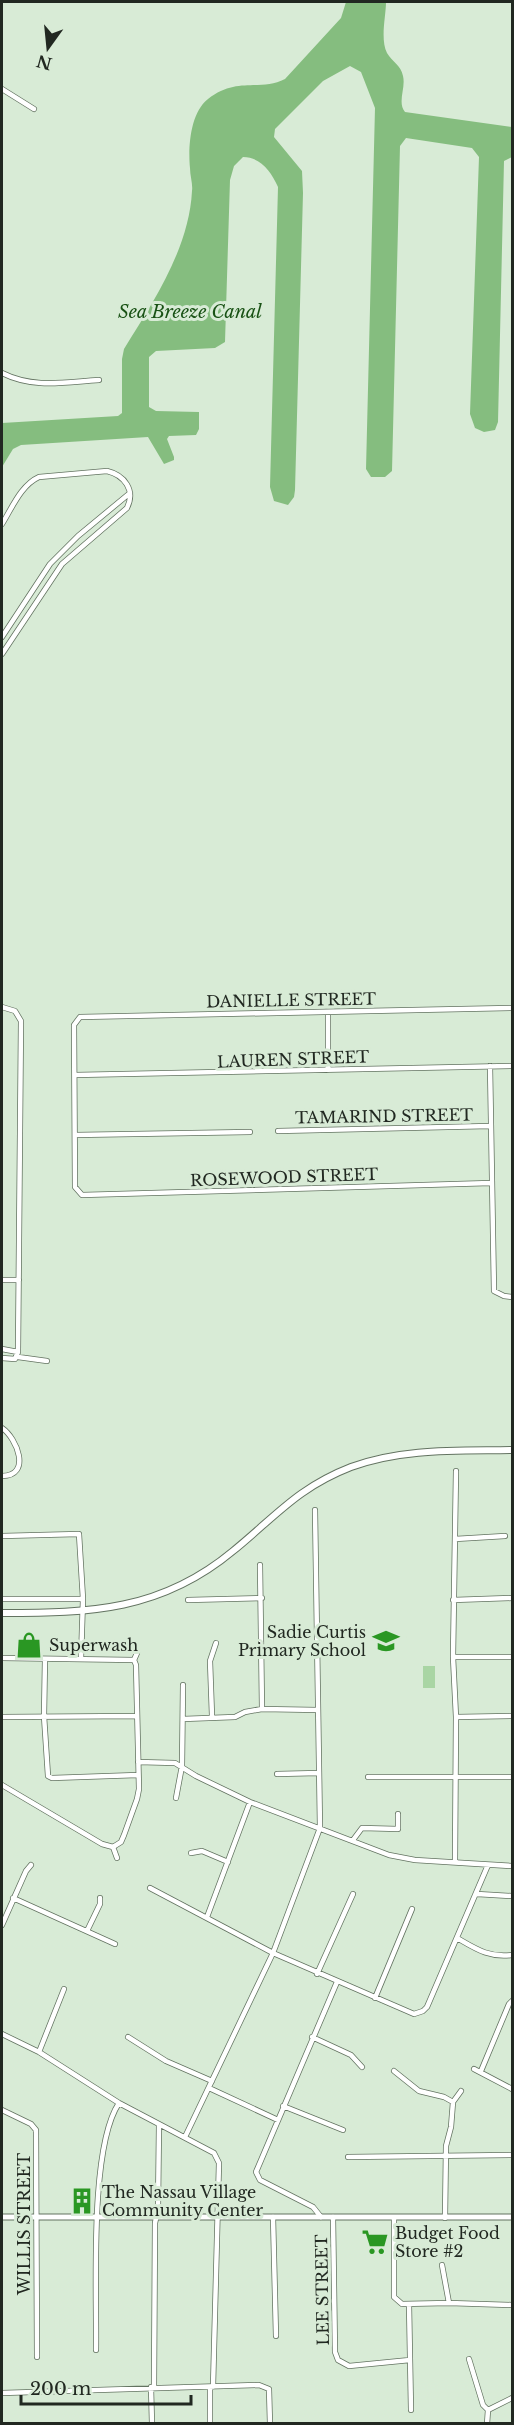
<svg xmlns="http://www.w3.org/2000/svg" width="514" height="2425" font-family="'Libre Baskerville',serif">
  <style>
    .green { fill: #a9d5a4 }
    .water { fill: #85bd7f }
    .lines { fill: none; stroke-linecap: round; stroke-linejoin: round }
    .minor-casing { stroke: #637361; stroke-width: 6 }
    .tertiary-casing { stroke: #637361; stroke-width: 7 }
    .secondary-casing { stroke: #637361; stroke-width: 8 }
    .minor { stroke: #fff; stroke-width: 4.5 }
    .tertiary { stroke: #fff; stroke-width: 5 }
    .secondary { stroke: #fff; stroke-width: 6 }
    .labels { text-anchor: middle; dominant-baseline: central; stroke-width: 6; stroke-linejoin: round; paint-order: stroke }
    .street-label { font-size: 16px; fill: #212821; stroke: #d8ebd6 }
    .poi-label { font-size: 16px; fill: #212821; stroke: #d8ebd6; text-anchor: start }
    .water-label { font-size: 18px; font-style: italic; fill: #195215; stroke: #d8ebd6 }
  </style>
  <rect width="100%" height="100%" fill="#d8ebd6"/>
  <path class="green" d="M 423,1666 L 435,1666 L 435,1688 L 423,1688 Z"/>
  <path class="water" d="M 346,2 L 386,2 C 386,16 380,39 387,53 C 392,62 401,65 403,76 C 406,88 397,102 405,112 L 512,127 L 512,157 L 504,161 L 498,422 L 495,430 L 484,432 L 475,428 L 470,414 L 479,157 L 472,148 L 406,138 L 400,146 L 392,471 L 385,477 L 371,477 L 366,469 L 375,108 L 361,72 L 350,66 L 323,81 L 275,129 L 274,137 L 302,171 L 303,193 L 295,490 L 294,497 L 288,505 L 274,501 L 270,487 L 278,187 C 271,171 260,157 243,157 L 234,166 L 230,180 L 225,342 L 215,348 L 156,351 L 149,357 L 149,407 L 156,411 L 199,412 L 199,429 L 196,435 L 169,436 L 167,439 L 174,457 L 174,460 L 164,464 L 148,437 L 21,445 L 13,449 L 2,467 L 2,423 L 118,416 L 122,413 L 122,359 L 124,349 C 153,302 189,249 192,191 C 193,184 190,176 190,168 C 188,148 190,113 208,99 C 237,76 260,92 285,79 L 341,18 Z"/>
  <g class="lines">
    <g class="minor-casing">
      <path id="minor" d="M 2,89 L 34,109
        M 2,373 C 34,389 65,382 99,380
        M 2,524 C 12,508 21,485 39,477 L 107,471 C 124,475 136,490 127,508 L 62,564 L 2,654
        M 2,637 L 50,564 L 78,536 L 130,493
        M 2,1007 L 15,1011 L 21,1021 L 18,1352 L 15,1359 L 2,1358
        M 328,1012 L 328,1070
        M 490,1066 L 494,1291 L 504,1296 L 512,1297
        M 75,1075 L 512,1066
        M 278,1131 L 490,1126
        M 75,1135 L 250,1132
        M 491,1183 L 82,1195 L 75,1187 L 74,1025 L 80,1017 L 512,1008
        M 2,1280 L 19,1280
        M 2,1349 L 18,1352
        M 18,1357 L 47,1361
        M 2,1428 C 17,1438 32,1476 2,1476
        M 2,1536 L 79,1534 L 83,1599 L 81,1659
        M 455,1539 L 505,1536
        M 260,1565 L 262,1709 L 318,1710
        M 2,1599 L 83,1599
        M 188,1600 L 262,1598
        M 453,1600 L 512,1598
        M 453,1657 L 512,1657
        M 2,1658 L 134,1660
        M 45,1659 L 44,1716 L 48,1776 L 52,1778 L 138,1775
        M 212,1716 L 210,1661 L 216,1643
        M 2,1717 L 137,1716
        M 456,1717 L 512,1716
        M 183,1719 L 235,1717 L 245,1712 L 262,1709
        M 138,1762 L 175,1763 L 196,1776 L 250,1802 L 389,1855 L 415,1860 L 512,1866
        M 277,1774 L 319,1773
        M 368,1777 L 512,1777
        M 2,1785 L 102,1844 L 113,1847
        M 176,1798 L 182,1766 L 183,1685
        M 353,1840 L 362,1828 L 398,1829 L 398,1814
        M 113,1847 L 121,1842 L 124,1835 L 137,1799 L 139,1789 L 136,1665 L 134,1660 L 137,1653
        M 113,1847 L 117,1858
        M 191,1853 L 202,1851 L 228,1862
        M 455,1862 L 456,1717 L 453,1657 L 456,1471
        M 150,1888 L 273,1953 L 414,2014 L 423,2011 L 427,2007 L 488,1865
        M 477,1894 L 512,1896
        M 13,1898 L 115,1944
        M 207,1917 L 250,1802
        M 2,1925 L 26,1871 L 31,1865
        M 87,1931 L 100,1904 L 100,1898
        M 457,1938 C 476,1949 489,1958 512,1955
        M 317,1974 L 353,1894
        M 375,1998 L 412,1909
        M 2,2034 L 39,2052 L 119,2103 L 214,2153 L 219,2163 L 213,2387
        M 128,2037 L 166,2061 L 212,2081
        M 312,2037 L 351,2055 L 362,2067
        M 39,2052 L 64,1989
        M 474,2069 L 512,2089
        M 394,2071 L 419,2091 L 444,2097 L 453,2102 L 451,2127 L 446,2146 L 445,2218
        M 481,2071 L 509,2004 L 512,2001
        M 209,2088 L 278,2120
        M 453,2102 L 461,2091
        M 283,2106 L 343,2130
        M 2,2110 L 31,2124 L 36,2130 L 37,2357
        M 185,2137 L 273,1953 L 320,1828 L 315,1510
        M 348,2157 L 512,2155
        M 273,2217 L 276,2336
        M 321,2217 L 313,2207 L 260,2180 L 256,2172 L 337,1982
        M 333,2217 L 335,2352 L 338,2360 L 349,2366 L 410,2360
        M 394,2218 L 394,2297 L 402,2304 L 449,2303 L 512,2305
        M 442,2265 L 449,2303
        M 409,2304 L 411,2410
        M 96,2350 C 97,2292 89,2148 119,2103
        M 469,2359 L 483,2405 L 488,2410
        M 151,2387 L 152,2424
        M 154,2387 L 155,2223 L 158,2209 L 159,2124
        M 210,2387 L 210,2424
        M 2,2393 L 259,2385 L 269,2389 L 270,2424
        M 488,2410 L 512,2398
        M 487,2424 L 488,2410"/>
    </g>
    <g class="tertiary-casing">
      <path id="tertiary" d="M 2,2217 L 512,2217"/>
    </g>
    <g class="secondary-casing">
      <path id="secondary" d="M 2,1613 C 90,1613 161,1611 233,1551 C 275,1517 297,1488 351,1467 C 403,1448 458,1451 512,1450"/>
    </g>
    <use href="#minor" class="minor"/>
    <use href="#tertiary" class="tertiary"/>
    <use href="#secondary" class="secondary"/>
  </g>
  <defs>
    <g id="school-bare" transform="scale(2.07)"><path d="M0-5L7-2L0 1L-7-2ZM-4 1L0 2.5L4 1V4Q0 6-4 4Z" fill="#2a9723" stroke="#d8ebd6" stroke-width="2.5" paint-order="stroke"/></g>
    <g id="shop-bare" transform="scale(2.07)"><path d="M-5-2.5h2.3a2.7 3.5 0 0 1 5.4 0H5L5.5 6h-11ZM-1.5-2.5h3a1.5 2.3 0 0 0-3 0Z" fill="#2a9723" stroke="#d8ebd6" stroke-width="2.5" paint-order="stroke"/></g>
    <g id="building-bare" transform="scale(2.07)"><path d="M-4-6H4V6H1V3H-1V6H-4ZM-2.5-4.3h1.7v1.8h-1.7ZM.8-4.3h1.7v1.8H.8ZM-2.5-1h1.7V.8h-1.7ZM.8-1h1.7V.8H.8Z" fill="#2a9723" stroke="#d8ebd6" stroke-width="2.5" paint-order="stroke"/></g>
    <g id="supermarket-bare" transform="scale(2.07)"><path d="M-6-5.5h2.5l.6 2H6L4.5 2H-2.5L-4.4-4H-6ZM-1.5 3.2a1.3 1.3 0 1 0 .1 0ZM3 3.2a1.3 1.3 0 1 0 .1 0Z" fill="#2a9723" stroke="#d8ebd6" stroke-width="2.5" paint-order="stroke"/></g>
  </defs>
  <g fill-rule="evenodd">
    <use href="#school-bare" x="386" y="1641"/>
    <use href="#shop-bare" x="29" y="1645"/>
    <use href="#building-bare" x="82" y="2201"/>
    <use href="#supermarket-bare" x="375" y="2242"/>
  </g>
  <g class="labels">
    <g class="street-label">
      <text transform="translate(291 1000) rotate(-1)">DANIELLE STREET</text>
      <text transform="translate(293 1059) rotate(-2)">LAUREN STREET</text>
      <text transform="translate(384 1116) rotate(-1)">TAMARIND STREET</text>
      <text transform="translate(284 1177) rotate(-2)">ROSEWOOD STREET</text>
      <text transform="translate(24 2224) rotate(-90)">WILLIS STREET</text>
      <text transform="translate(322 2290) rotate(-91)">LEE STREET</text>
    </g>
    <g class="poi-label">
      <text x="366" y="1632" text-anchor="end">Sadie Curtis<tspan x="366" dy="18">Primary School</tspan></text>
      <text x="49" y="1645">Superwash</text>
      <text x="102" y="2192">The Nassau Village<tspan x="102" dy="18">Community Center</tspan></text>
      <text x="395" y="2233">Budget Food<tspan x="395" dy="18">Store #2</tspan></text>
    </g>
    <g class="water-label">
      <text x="190" y="312">Sea Breeze Canal</text>
    </g>
  </g>
  <rect width="514" height="2425" fill="none" stroke="#212821" stroke-width="6"/>
  <g transform="translate(48 48) rotate(195)" stroke="#d8ebd6" stroke-width="4.5" paint-order="stroke">
  <path d="M0-4.5L10 22L0 15L-10 22Z" fill="#212821"/>
  <text y="-9" font-size="16" font-weight="bold" text-anchor="middle" fill="#212821">N</text>
  </g>
  <path d="M21 2395v9h170v-9" fill="none" stroke="#212821" stroke-width="3"/>
  <text x="30" y="2395" font-size="18" fill="#212821" stroke="#d8ebd6" stroke-width="4.5" paint-order="stroke">200 m</text>
</svg>
